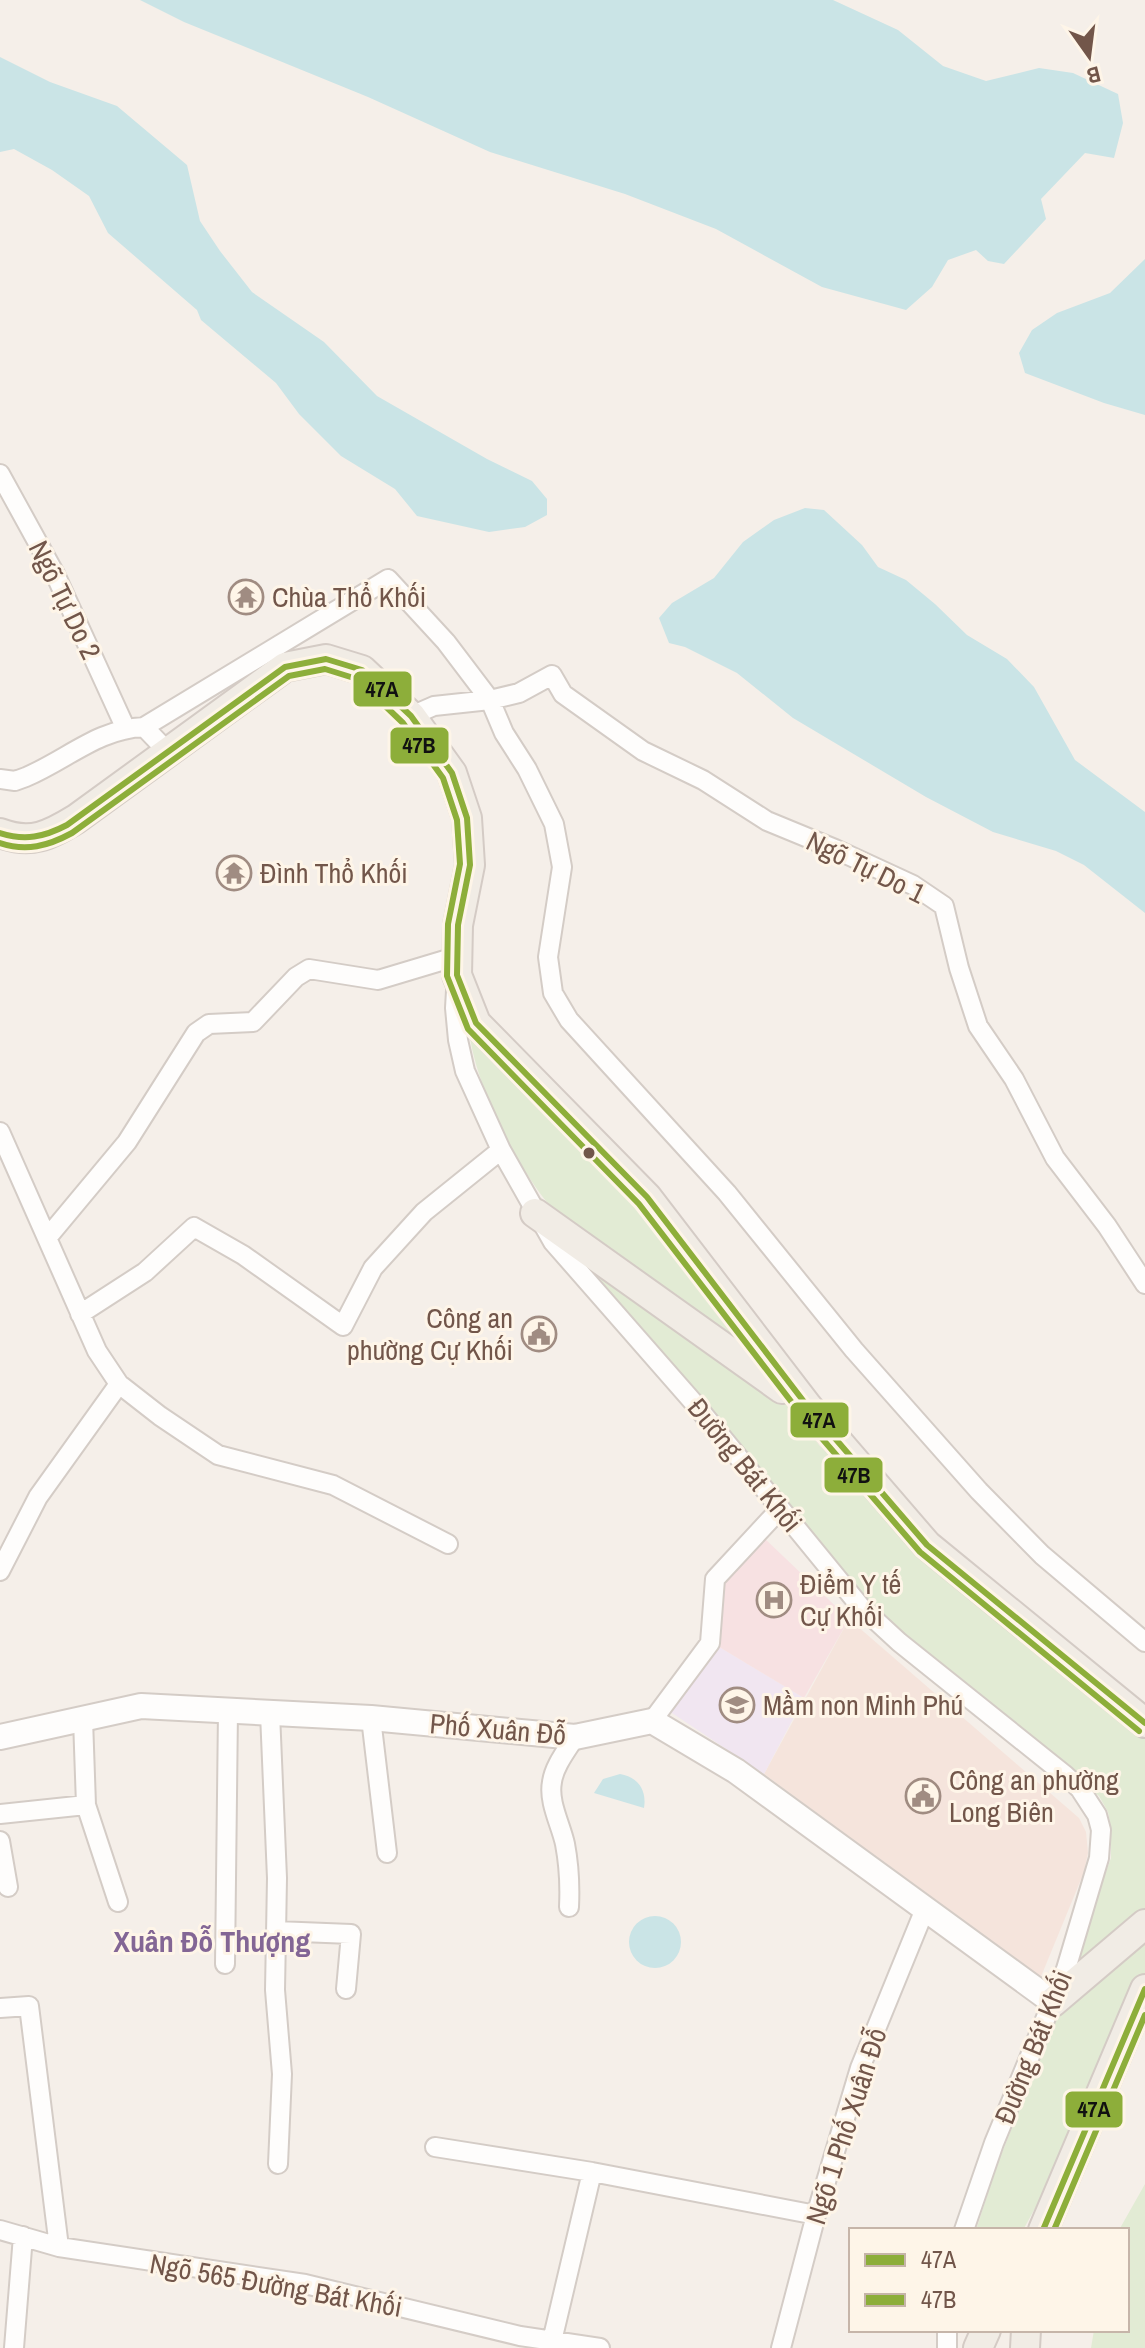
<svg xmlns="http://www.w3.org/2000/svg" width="1145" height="2348" font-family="'Archivo Narrow',sans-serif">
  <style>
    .commercial { fill: #f5e4dc }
    .education { fill: #f1e6f1 }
    .medical { fill: #f7e1e2 }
    .green { fill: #e2ebd4 }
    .water { fill: #cae4e6 }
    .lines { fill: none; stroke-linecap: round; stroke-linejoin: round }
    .street-casing { stroke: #d4ccc6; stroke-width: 22 }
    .secondary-casing { stroke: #d4ccc6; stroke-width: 28 }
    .primary-casing { stroke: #d4cbc5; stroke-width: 32 }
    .street { stroke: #fefdfc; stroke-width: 18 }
    .secondary { stroke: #fefdfc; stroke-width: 24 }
    .primary { stroke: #f1ece5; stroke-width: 28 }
    .bus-1-casing { stroke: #fef5e8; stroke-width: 12 }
    .bus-2-casing { stroke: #fef5e8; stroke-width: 12 }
    .bus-1 { stroke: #8dae3a; stroke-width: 6 }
    .bus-2 { stroke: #8dae3a; stroke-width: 6 }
    .bus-dot { fill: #72564a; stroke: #fef5e8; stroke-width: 3 }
    .labels { text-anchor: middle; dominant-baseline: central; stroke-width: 6; stroke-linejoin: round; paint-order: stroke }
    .poi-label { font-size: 28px; fill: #72564a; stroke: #fef5e8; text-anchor: start }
    .street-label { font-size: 28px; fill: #72564a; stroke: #fef5e8 }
    .neighbourhood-label { font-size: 30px; font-weight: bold; fill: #836695; stroke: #fef5e8 }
    .line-badge { stroke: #fef5e8; stroke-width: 3 }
    .pale-badge-label { font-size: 22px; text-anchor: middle; font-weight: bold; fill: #111 }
  </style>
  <rect width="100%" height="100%" fill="#f5efe9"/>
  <path class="commercial" d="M 849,1619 L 1079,1818 L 1086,1832 L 1088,1853 L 1084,1872 L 1040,1979 L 764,1774 Z"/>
  <path class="education" d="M 716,1645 L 804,1698 L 764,1774 L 669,1711 Z"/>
  <path class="medical" d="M 762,1536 L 849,1619 L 804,1698 L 716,1645 L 720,1582 Z"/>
  <path class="green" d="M 469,1030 L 645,1216 L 766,1365 L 551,1207 C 516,1166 475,1085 469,1030 Z
    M 594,1272 L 784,1401 L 819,1445 L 951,1578 L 1001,1623 L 1103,1698 L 1145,1737 L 1145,1915 L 1070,1971 L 1111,1858 L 1111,1828 L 1108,1812 L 1099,1796 L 897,1630 L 862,1594 Z
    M 1145,1939 L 1145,1974 L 1092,2103 L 1062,2149 L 1048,2185 L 1023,2230 L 976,2230 L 997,2165 L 1054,2024 L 1066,2005 Z
    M 1145,2184 L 1145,2348 L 1091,2348 L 1094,2330 L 1127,2330 L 1127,2230 L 1119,2230 Z"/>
  <path class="water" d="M 140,0 L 833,0 L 898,30 L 943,66 L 986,81 L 1039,68 L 1073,73 L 1118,94 L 1123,123 L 1114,158 L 1085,153 L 1041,199 L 1046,219 L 1004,264 L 988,261 L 976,250 L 948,260 L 932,287 L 906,310 L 822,287 L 716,229 L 625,194 L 490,152 L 368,97 L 184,22 Z
    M 0,57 L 50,82 L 117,106 L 187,165 L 200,221 L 220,251 L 252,292 L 324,342 L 377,396 L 487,459 L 532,481 L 547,499 L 547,515 L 525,527 L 489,532 L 417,516 L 395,489 L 341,456 L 299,414 L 276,383 L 201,320 L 197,310 L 108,233 L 89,196 L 52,170 L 14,149 L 0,152 Z
    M 1145,259 L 1145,415 L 1104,403 L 1025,373 L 1019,353 L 1032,330 L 1057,313 L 1110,293 Z
    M 805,508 L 824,510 L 862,545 L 878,567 L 906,580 L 935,604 L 967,635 L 1007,659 L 1034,687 L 1075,760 L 1145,812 L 1145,913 L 1084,865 L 1056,851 L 993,832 L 926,797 L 793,718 L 737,673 L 685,647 L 669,643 L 659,618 L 672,603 L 714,578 L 743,542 L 774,520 Z
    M 620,1774 C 638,1777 647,1790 644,1808 L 594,1793 L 603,1779 Z
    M629 1942a26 26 0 1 1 52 0a26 26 0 1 1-52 0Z"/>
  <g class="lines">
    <g class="street-casing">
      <path id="street" d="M 0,474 L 55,574 L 125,727
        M 411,716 L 434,706 L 490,700 L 519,693 L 552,675 L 563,694 L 643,751 L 703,780 L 767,821 L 835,849 L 913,885 L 944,906 L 959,968 L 978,1026 L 1014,1079 L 1055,1158 L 1107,1226 L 1145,1284
        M 144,727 L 388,579 L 446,642 L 490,700 L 504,733 L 527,769 L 554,824 L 562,867 L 548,957 L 553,993 L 569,1020 L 727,1193 L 854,1350 L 979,1491 L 1042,1555 L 1145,1642
        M 0,779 L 15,781 L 26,777 C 68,759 98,729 144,727 L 167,751
        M 0,1132 L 97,1351 L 119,1384 L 38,1497 L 0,1571
        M 47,1238 L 127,1142 L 196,1033 L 209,1024 L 253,1022 L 296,977 L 309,969 L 378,980 L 458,956 L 455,1008 L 458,1040 L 465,1071 L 501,1150 L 553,1242 L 694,1403 L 860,1606 L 899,1642 L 1065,1775 L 1080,1789 L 1097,1815 L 1101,1830 L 1099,1858 L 1066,1969 L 994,2143 L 964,2230
        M 80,1314 L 145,1272 L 194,1227 L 243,1255 L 343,1326 L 373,1268 L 424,1212 L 501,1150
        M 119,1384 L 160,1416 L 218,1455 L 333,1485 L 448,1544
        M 270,1713 L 277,1878 L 275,1990 L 282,2074 L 278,2164
        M 371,1718 L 387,1853
        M 83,1719 L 86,1805 L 118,1902
        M 652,1721 L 710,1643 L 715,1579 L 780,1509
        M 0,1814 L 86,1805
        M 0,1841 L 8,1887
        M 569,1907 C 570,1886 569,1865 565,1844 C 561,1825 548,1802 552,1782 C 554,1766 567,1750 575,1737
        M 276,1931 L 351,1934 L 346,1989
        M 225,1964 L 228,1711
        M 0,2008 L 29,2006 L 59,2247
        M 435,2147 L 592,2172 L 816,2215
        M 0,2230 L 59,2247 L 305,2284 L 520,2336 L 600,2348
        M 552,2341 L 592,2172
        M 14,2348 L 23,2236
        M 781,2348 L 816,2215 L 860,2068 L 925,1909
        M 947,2348 L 947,2330"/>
    </g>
    <g class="secondary-casing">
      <path id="secondary" d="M 0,1737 L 141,1706 L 371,1718 L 575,1737 L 652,1721 L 736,1771 L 1053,2002"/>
    </g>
    <g class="primary-casing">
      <path id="primary" d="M 0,833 C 31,845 50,835 76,819 L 285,667 L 326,659 L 362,670 L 411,716 L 452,773 L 467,818 L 470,865 L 458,925 L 457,975 L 476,1023 L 647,1197 L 808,1407 L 927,1545 L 1145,1723
        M 535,1213 L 782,1389
        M 1053,2002 L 1145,1924
        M 1043,2230 L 1145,1989
        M 978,2348 L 986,2330
        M 1025,2348 L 1026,2330"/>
    </g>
    <use href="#street" class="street"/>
    <use href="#secondary" class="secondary"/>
    <use href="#primary" class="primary"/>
    <g class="bus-1-casing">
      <path id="bus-1" d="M 0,833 C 25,841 44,837 67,825 L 285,667 L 326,659 L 362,670 L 411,716 L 452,773 L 467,818 L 470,865 L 458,925 L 457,975 L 476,1023 L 647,1197 L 808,1407 L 927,1545 L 1145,1723
        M 1043,2230 L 1145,1989"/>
    </g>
    <g class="bus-2-casing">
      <path id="bus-2" d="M 0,843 C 26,852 48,846 72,833 L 289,676 L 325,669 L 357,679 L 403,723 L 443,778 L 457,820 L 460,864 L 448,924 L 447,976 L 468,1029 L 639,1204 L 800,1413 L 920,1552 L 1139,1731
        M 1054,2230 L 1145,2015"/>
    </g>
    <use href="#bus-1" class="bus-1"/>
    <use href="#bus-2" class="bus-2"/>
  </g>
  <defs>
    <g id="temple-ring" transform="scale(1.8)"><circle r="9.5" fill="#fef5e8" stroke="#a08c82" stroke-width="1.5"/><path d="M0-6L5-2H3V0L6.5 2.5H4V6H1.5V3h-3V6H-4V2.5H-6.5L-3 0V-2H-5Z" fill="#a08c82"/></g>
    <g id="civic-ring" transform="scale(1.8)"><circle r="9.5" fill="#fef5e8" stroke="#a08c82" stroke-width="1.5"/><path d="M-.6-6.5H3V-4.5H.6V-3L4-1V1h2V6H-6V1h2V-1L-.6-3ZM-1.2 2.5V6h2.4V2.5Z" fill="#a08c82"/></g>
    <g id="hospital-ring" transform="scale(1.8)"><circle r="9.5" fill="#fef5e8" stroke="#a08c82" stroke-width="1.5"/><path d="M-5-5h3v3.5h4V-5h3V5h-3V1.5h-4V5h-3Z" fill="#a08c82"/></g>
    <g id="school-ring" transform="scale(1.8)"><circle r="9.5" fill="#fef5e8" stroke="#a08c82" stroke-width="1.5"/><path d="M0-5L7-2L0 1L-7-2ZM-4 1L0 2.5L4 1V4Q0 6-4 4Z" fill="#a08c82"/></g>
  </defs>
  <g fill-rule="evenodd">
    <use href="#temple-ring" x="246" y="597"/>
    <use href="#temple-ring" x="234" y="873"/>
    <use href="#civic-ring" x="539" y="1334"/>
    <use href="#hospital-ring" x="774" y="1600"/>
    <use href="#school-ring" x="737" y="1705"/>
    <use href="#civic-ring" x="923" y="1796"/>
  </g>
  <circle class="bus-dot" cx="589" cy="1153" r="7"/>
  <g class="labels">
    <g class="poi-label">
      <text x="272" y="597">Chùa Thổ Khối</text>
      <text x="260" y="873">Đình Thổ Khối</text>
      <text x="513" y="1318" text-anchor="end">Công an<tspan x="513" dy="32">phường Cự Khối</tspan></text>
      <text x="800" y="1584">Điểm Y tế<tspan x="800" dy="32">Cự Khối</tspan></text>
      <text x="763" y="1705">Mầm non Minh Phú</text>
      <text x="949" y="1780">Công an phường<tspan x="949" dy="32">Long Biên</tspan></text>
    </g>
    <g class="street-label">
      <text transform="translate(65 600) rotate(64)">Ngõ Tự Do 2</text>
      <text transform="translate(866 867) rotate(26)">Ngõ Tự Do 1</text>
      <text transform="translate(745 1465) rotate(51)">Đường Bát Khối</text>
      <text transform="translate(498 1729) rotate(5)">Phố Xuân Đỗ</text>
      <text transform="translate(1033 2047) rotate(-68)">Đường Bát Khối</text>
      <text transform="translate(846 2126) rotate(-72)">Ngõ 1 Phố Xuân Đỗ</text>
      <text transform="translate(276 2285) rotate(10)">Ngõ 565 Đường Bát Khối</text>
    </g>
    <g class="neighbourhood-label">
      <text x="212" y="1941">Xuân Đỗ Thượng</text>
    </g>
  </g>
  <g class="line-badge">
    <rect x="352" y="670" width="61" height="38" rx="8" fill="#8dae3a"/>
    <rect x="389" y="726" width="61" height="39" rx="8" fill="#8dae3a"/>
    <rect x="789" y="1401" width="61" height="38" rx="8" fill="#8dae3a"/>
    <rect x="823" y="1456" width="61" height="38" rx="8" fill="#8dae3a"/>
    <rect x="1064" y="2090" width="60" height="39" rx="8" fill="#8dae3a"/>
  </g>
  <g class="pale-badge-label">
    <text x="382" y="697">47A</text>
    <text x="419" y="753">47B</text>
    <text x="819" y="1428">47A</text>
    <text x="854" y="1483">47B</text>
    <text x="1094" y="2117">47A</text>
  </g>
  <rect x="849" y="2228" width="280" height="104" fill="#fef5e8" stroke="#c6b5a9" stroke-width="2"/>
  <rect x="865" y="2254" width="40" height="12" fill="#8dae3a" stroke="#c6b5a9" stroke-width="2"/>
  <text x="921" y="2268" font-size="24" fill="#72564a">47A</text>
  <rect x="865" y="2294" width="40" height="12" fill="#8dae3a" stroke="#c6b5a9" stroke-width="2"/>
  <text x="921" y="2308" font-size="24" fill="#72564a">47B</text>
  <g transform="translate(1089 56) rotate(166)" stroke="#fef5e8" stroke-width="6" paint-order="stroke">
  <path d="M0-6L14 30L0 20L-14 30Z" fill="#72564a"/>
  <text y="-12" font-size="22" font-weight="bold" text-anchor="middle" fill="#72564a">B</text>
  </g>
</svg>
